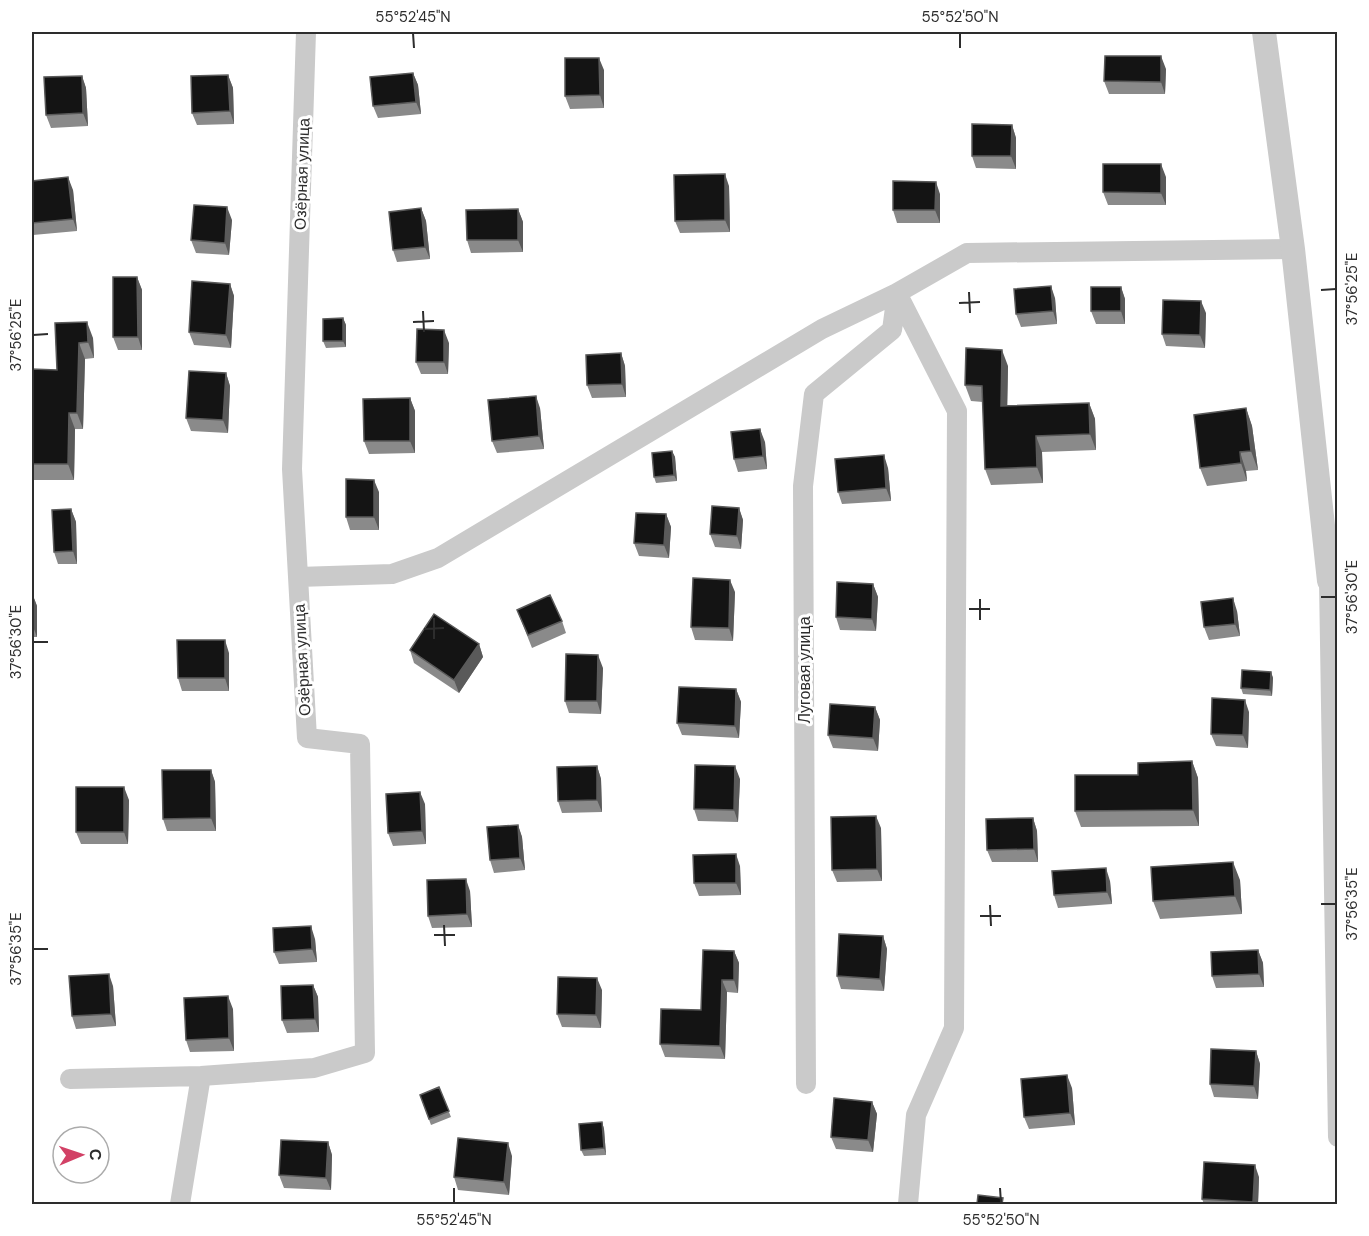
<svg xmlns="http://www.w3.org/2000/svg" width="1369" height="1236" font-family="'DM Sans',sans-serif">
  <style>
    .lines { fill: none; stroke-linecap: round; stroke-linejoin: round }
    .minor { stroke: #cacaca; stroke-width: 20 }
    .tertiary { stroke: #cacaca; stroke-width: 24 }
    .wall { fill: #8a8a8a }
    .shaded-wall { fill: #5a5a5a }
    .building { fill: #141414; stroke: #5a5a5a; stroke-width: 1.5 }
    .ticks { fill: none; stroke: #2d2d2d; stroke-width: 2 }
    .labels { text-anchor: middle; dominant-baseline: central; stroke-width: 6; stroke-linejoin: round; paint-order: stroke }
    .street-label { font-size: 16px; fill: #2d2d2d; stroke: #fff }
    .neatline { fill: none; stroke: #2d2d2d; stroke-width: 2 }
    .ticks-label { font-size: 15px; text-anchor: middle; fill: #2d2d2d }
  </style>
  <rect width="100%" height="100%" fill="#fff"/>
  <g class="lines">
    <path class="minor" d="M 298,577 L 392,574 L 438,558 L 822,329 L 897,293 L 957,411 L 954,1028 L 916,1115 L 908,1204
      M 1329,581 L 1338,1137
      M 70,1079 L 201,1076 L 314,1068 L 365,1053 L 360,744 L 307,738 L 292,469 L 306,32
      M 806,1084 L 803,486 L 814,394 L 892,330 L 897,293 L 967,253 L 1293,249
      M 180,1204 L 201,1076"/>
    <path class="tertiary" d="M 1264,32 L 1293,249 L 1329,581 L 1338,581"/>
  </g>
  <path class="wall" d="M 1166,69 L 1165,94 L 1109,94 L 1104,81 Z
    M 604,70 L 604,108 L 570,109 L 565,96 Z
    M 413,73 L 418,85 L 421,114 L 378,118 L 373,106 Z
    M 228,75 L 233,88 L 234,124 L 197,125 L 192,113 Z
    M 82,76 L 86,88 L 88,126 L 51,128 L 46,115 Z
    M 1012,125 L 1016,138 L 1016,169 L 976,168 L 972,156 Z
    M 1166,177 L 1166,205 L 1108,205 L 1103,192 Z
    M 32,181 L 73,190 L 77,231 L 33,235 L 32,231 Z
    M 729,186 L 730,232 L 680,233 L 675,221 Z
    M 940,194 L 940,223 L 897,223 L 893,210 Z
    M 421,208 L 426,221 L 430,259 L 397,262 L 393,250 Z
    M 518,209 L 523,222 L 523,252 L 471,253 L 467,240 Z
    M 232,220 L 229,255 L 196,253 L 191,240 Z
    M 137,277 L 142,290 L 142,350 L 118,350 L 113,337 Z
    M 230,284 L 234,296 L 231,348 L 194,345 L 189,332 Z
    M 1121,287 L 1125,299 L 1125,324 L 1096,324 L 1091,311 Z
    M 1055,298 L 1057,324 L 1021,327 L 1016,314 Z
    M 1206,313 L 1205,348 L 1166,346 L 1162,334 Z
    M 343,318 L 346,325 L 346,347 L 326,348 L 323,341 Z
    M 55,323 L 93,338 L 94,358 L 85,359 L 83,429 L 75,429 L 74,480 L 32,480 L 32,369 L 57,370 Z
    M 449,343 L 448,374 L 421,374 L 416,362 Z
    M 621,353 L 625,366 L 626,397 L 592,398 L 587,385 Z
    M 1008,366 L 1007,406 L 1089,403 L 1095,419 L 1096,450 L 1042,452 L 1043,483 L 991,485 L 985,469 L 983,402 L 971,401 L 965,385 Z
    M 226,373 L 230,386 L 228,433 L 191,431 L 186,418 Z
    M 410,398 L 415,411 L 415,453 L 369,454 L 364,441 Z
    M 540,408 L 544,449 L 497,453 L 492,441 Z
    M 1246,408 L 1252,426 L 1258,470 L 1246,471 L 1247,481 L 1207,486 L 1200,468 Z
    M 765,442 L 767,469 L 738,472 L 734,459 Z
    M 672,451 L 675,457 L 677,481 L 656,483 L 654,477 Z
    M 888,468 L 891,501 L 842,504 L 838,492 Z
    M 379,492 L 379,530 L 350,530 L 346,517 Z
    M 739,508 L 743,520 L 741,549 L 715,547 L 710,534 Z
    M 71,509 L 76,522 L 77,564 L 58,564 L 54,552 Z
    M 666,514 L 671,527 L 669,558 L 639,556 L 634,543 Z
    M 873,584 L 878,597 L 876,631 L 840,630 L 836,617 Z
    M 735,592 L 733,641 L 695,640 L 691,627 Z
    M 32,593 L 37,606 L 37,637 L 32,637 Z
    M 517,610 L 562,621 L 566,633 L 532,648 Z
    M 1237,611 L 1240,636 L 1209,640 L 1204,627 Z
    M 479,644 L 483,657 L 459,693 L 414,663 L 410,650 Z
    M 229,653 L 229,691 L 182,691 L 178,678 Z
    M 603,668 L 601,714 L 569,713 L 565,701 Z
    M 1271,672 L 1273,678 L 1272,696 L 1243,694 L 1241,688 Z
    M 736,689 L 741,702 L 739,738 L 682,735 L 677,723 Z
    M 875,707 L 880,720 L 878,751 L 833,748 L 828,735 Z
    M 1249,712 L 1248,748 L 1216,746 L 1211,734 Z
    M 1192,761 L 1198,778 L 1199,826 L 1081,827 L 1075,811 L 1138,775 Z
    M 597,766 L 601,779 L 602,812 L 562,813 L 558,801 Z
    M 211,770 L 215,782 L 216,831 L 167,831 L 163,819 Z
    M 740,779 L 738,822 L 698,821 L 694,809 Z
    M 129,800 L 128,844 L 81,844 L 76,832 Z
    M 425,804 L 426,844 L 393,846 L 388,833 Z
    M 1033,818 L 1037,831 L 1038,862 L 992,862 L 987,850 Z
    M 518,825 L 522,837 L 525,870 L 494,873 L 490,860 Z
    M 881,828 L 882,881 L 837,882 L 832,870 Z
    M 740,866 L 741,895 L 699,896 L 694,883 Z
    M 1240,880 L 1242,914 L 1160,919 L 1153,901 Z
    M 1110,881 L 1112,904 L 1058,908 L 1054,895 Z
    M 470,891 L 472,927 L 432,928 L 428,916 Z
    M 883,936 L 887,949 L 884,991 L 841,989 L 837,976 Z
    M 315,939 L 317,962 L 279,964 L 274,952 Z
    M 1258,950 L 1263,963 L 1264,987 L 1216,988 L 1212,976 Z
    M 734,951 L 739,963 L 738,993 L 727,992 L 725,1059 L 665,1057 L 660,1044 L 701,1010 Z
    M 313,985 L 318,997 L 319,1032 L 287,1033 L 282,1020 Z
    M 113,986 L 116,1026 L 76,1029 L 72,1016 Z
    M 602,990 L 601,1028 L 562,1027 L 557,1014 Z
    M 233,1009 L 234,1051 L 190,1052 L 186,1040 Z
    M 1256,1051 L 1260,1064 L 1258,1099 L 1214,1097 L 1210,1084 Z
    M 439,1087 L 451,1117 L 431,1125 L 420,1095 Z
    M 1072,1088 L 1075,1125 L 1029,1129 L 1024,1117 Z
    M 872,1102 L 877,1114 L 873,1152 L 836,1149 L 831,1137 Z
    M 602,1122 L 604,1129 L 606,1155 L 584,1156 L 581,1150 Z
    M 328,1142 L 332,1155 L 331,1190 L 284,1188 L 279,1175 Z
    M 512,1156 L 509,1195 L 458,1190 L 454,1177 Z
    M 1259,1177 L 1258,1204 L 1204,1204 L 1202,1199 Z"/>
  <path class="shaded-wall" d="M 1161,56 L 1166,69 L 1165,94 L 1161,82 Z
    M 599,58 L 604,70 L 604,108 L 600,95 Z
    M 413,73 L 418,85 L 421,114 L 416,102 Z
    M 228,75 L 233,88 L 234,124 L 230,111 Z
    M 82,76 L 86,88 L 88,126 L 83,113 Z
    M 1012,125 L 1016,138 L 1016,169 L 1011,156 Z
    M 1161,164 L 1166,177 L 1166,205 L 1161,193 Z
    M 725,174 L 729,186 L 730,232 L 725,220 Z
    M 68,177 L 73,190 L 77,231 L 73,219 Z
    M 936,182 L 940,194 L 940,223 L 935,210 Z
    M 227,207 L 232,220 L 229,255 L 225,243 Z
    M 421,208 L 426,221 L 430,259 L 425,247 Z
    M 518,209 L 523,222 L 523,252 L 518,240 Z
    M 137,277 L 142,290 L 142,350 L 138,337 Z
    M 230,284 L 234,296 L 231,348 L 226,335 Z
    M 1051,286 L 1055,298 L 1057,324 L 1053,311 Z
    M 1121,287 L 1125,299 L 1125,324 L 1121,311 Z
    M 1201,301 L 1206,313 L 1205,348 L 1200,335 Z
    M 343,318 L 346,325 L 346,347 L 343,341 Z
    M 87,322 L 93,338 L 94,358 L 88,342 Z
    M 444,330 L 449,343 L 448,374 L 444,362 Z
    M 79,343 L 85,359 L 83,429 L 77,413 Z
    M 1002,350 L 1008,366 L 1007,422 L 1001,406 Z
    M 621,353 L 625,366 L 626,397 L 622,384 Z
    M 226,373 L 230,386 L 228,433 L 223,420 Z
    M 536,396 L 540,408 L 544,449 L 539,436 Z
    M 410,398 L 415,411 L 415,453 L 410,441 Z
    M 1089,403 L 1095,419 L 1096,450 L 1090,434 Z
    M 1246,408 L 1252,426 L 1258,470 L 1251,451 Z
    M 69,413 L 75,429 L 74,480 L 68,464 Z
    M 760,429 L 765,442 L 767,469 L 763,456 Z
    M 1036,436 L 1042,452 L 1043,483 L 1037,467 Z
    M 672,451 L 675,457 L 677,481 L 674,475 Z
    M 1240,452 L 1246,471 L 1247,481 L 1241,463 Z
    M 884,455 L 888,468 L 891,501 L 886,488 Z
    M 374,480 L 379,492 L 379,530 L 374,517 Z
    M 739,508 L 743,520 L 741,549 L 737,536 Z
    M 71,509 L 76,522 L 77,564 L 73,551 Z
    M 666,514 L 671,527 L 669,558 L 664,545 Z
    M 730,580 L 735,592 L 733,641 L 729,628 Z
    M 873,584 L 878,597 L 876,631 L 872,619 Z
    M 32,593 L 37,606 L 37,637 L 32,624 Z
    M 1233,598 L 1237,611 L 1240,636 L 1235,624 Z
    M 225,640 L 229,653 L 229,691 L 225,678 Z
    M 479,644 L 483,657 L 459,693 L 454,680 Z
    M 598,655 L 603,668 L 601,714 L 597,701 Z
    M 1271,672 L 1273,678 L 1272,696 L 1270,690 Z
    M 736,689 L 741,702 L 739,738 L 735,726 Z
    M 1245,700 L 1249,712 L 1248,748 L 1243,735 Z
    M 875,707 L 880,720 L 878,751 L 873,738 Z
    M 1192,761 L 1198,778 L 1199,826 L 1193,810 Z
    M 597,766 L 601,779 L 602,812 L 597,800 Z
    M 735,766 L 740,779 L 738,822 L 734,810 Z
    M 211,770 L 215,782 L 216,831 L 211,818 Z
    M 124,787 L 129,800 L 128,844 L 124,832 Z
    M 420,792 L 425,804 L 426,844 L 422,831 Z
    M 876,816 L 881,828 L 882,881 L 877,869 Z
    M 1033,818 L 1037,831 L 1038,862 L 1034,849 Z
    M 518,825 L 522,837 L 525,870 L 520,858 Z
    M 736,854 L 740,866 L 741,895 L 736,883 Z
    M 1233,862 L 1240,880 L 1242,914 L 1235,896 Z
    M 1106,868 L 1110,881 L 1112,904 L 1107,892 Z
    M 466,879 L 470,891 L 472,927 L 467,914 Z
    M 311,926 L 315,939 L 317,962 L 312,949 Z
    M 883,936 L 887,949 L 884,991 L 880,979 Z
    M 1258,950 L 1263,963 L 1264,987 L 1259,974 Z
    M 734,951 L 739,963 L 738,993 L 734,980 Z
    M 109,974 L 113,986 L 116,1026 L 111,1014 Z
    M 597,978 L 602,990 L 601,1028 L 596,1015 Z
    M 722,980 L 727,992 L 725,1059 L 720,1046 Z
    M 313,985 L 318,997 L 319,1032 L 315,1019 Z
    M 228,996 L 233,1009 L 234,1051 L 229,1038 Z
    M 1256,1051 L 1260,1064 L 1258,1099 L 1254,1086 Z
    M 1067,1075 L 1072,1088 L 1075,1125 L 1070,1113 Z
    M 872,1102 L 877,1114 L 873,1152 L 868,1140 Z
    M 602,1122 L 604,1129 L 606,1155 L 604,1148 Z
    M 328,1142 L 332,1155 L 331,1190 L 326,1178 Z
    M 508,1143 L 512,1156 L 509,1195 L 504,1182 Z
    M 1255,1165 L 1259,1177 L 1258,1204 L 1254,1204 L 1253,1202 Z"/>
  <path class="building" d="M 1105,56 L 1161,56 L 1161,82 L 1104,81 Z
    M 565,58 L 599,58 L 600,95 L 565,96 Z
    M 413,73 L 416,102 L 373,106 L 370,77 Z
    M 228,75 L 230,111 L 192,113 L 191,76 Z
    M 82,76 L 83,113 L 46,115 L 44,77 Z
    M 972,124 L 1012,125 L 1011,156 L 972,156 Z
    M 1103,164 L 1161,164 L 1161,193 L 1103,192 Z
    M 725,174 L 725,220 L 675,221 L 674,175 Z
    M 68,177 L 73,219 L 32,223 L 32,181 Z
    M 893,181 L 936,182 L 935,210 L 893,210 Z
    M 194,205 L 227,207 L 225,243 L 191,240 Z
    M 421,208 L 425,247 L 393,250 L 389,212 Z
    M 518,209 L 518,240 L 467,240 L 466,210 Z
    M 113,277 L 137,277 L 138,337 L 113,337 Z
    M 192,281 L 230,284 L 226,335 L 189,332 Z
    M 1051,286 L 1053,311 L 1016,314 L 1014,289 Z
    M 1091,287 L 1121,287 L 1121,311 L 1091,311 Z
    M 1163,300 L 1201,301 L 1200,335 L 1162,334 Z
    M 343,318 L 343,341 L 323,341 L 323,319 Z
    M 87,322 L 88,342 L 79,343 L 77,413 L 69,413 L 68,464 L 32,464 L 32,369 L 57,370 L 55,323 Z
    M 417,329 L 444,330 L 444,362 L 416,362 Z
    M 966,348 L 1002,350 L 1001,406 L 1089,403 L 1090,434 L 1036,436 L 1037,467 L 985,469 L 982,386 L 965,385 Z
    M 621,353 L 622,384 L 587,385 L 586,355 Z
    M 189,371 L 226,373 L 223,420 L 186,418 Z
    M 536,396 L 539,436 L 492,441 L 488,400 Z
    M 410,398 L 410,441 L 364,441 L 363,399 Z
    M 1246,408 L 1251,451 L 1240,452 L 1241,463 L 1200,468 L 1194,415 Z
    M 760,429 L 763,456 L 734,459 L 731,432 Z
    M 672,451 L 674,475 L 654,477 L 652,453 Z
    M 884,455 L 886,488 L 838,492 L 835,459 Z
    M 346,479 L 374,480 L 374,517 L 346,517 Z
    M 712,506 L 739,508 L 737,536 L 710,534 Z
    M 71,509 L 73,551 L 54,552 L 52,510 Z
    M 636,513 L 666,514 L 664,545 L 634,543 Z
    M 693,578 L 730,580 L 729,628 L 691,627 Z
    M 837,582 L 873,584 L 872,619 L 836,617 Z
    M 550,595 L 562,621 L 528,635 L 517,610 Z
    M 1233,598 L 1235,624 L 1204,627 L 1201,602 Z
    M 434,614 L 479,644 L 454,680 L 410,650 Z
    M 177,640 L 225,640 L 225,678 L 178,678 Z
    M 566,654 L 598,655 L 597,701 L 565,701 Z
    M 1242,670 L 1271,672 L 1270,690 L 1241,688 Z
    M 679,687 L 736,689 L 735,726 L 677,723 Z
    M 1212,698 L 1245,700 L 1243,735 L 1211,734 Z
    M 830,704 L 875,707 L 873,738 L 828,735 Z
    M 1192,761 L 1193,810 L 1075,811 L 1075,775 L 1138,775 L 1138,763 Z
    M 695,765 L 735,766 L 734,810 L 694,809 Z
    M 597,766 L 597,800 L 558,801 L 557,767 Z
    M 162,770 L 211,770 L 211,818 L 163,819 Z
    M 76,787 L 124,787 L 124,832 L 76,832 Z
    M 420,792 L 422,831 L 388,833 L 386,794 Z
    M 876,816 L 877,869 L 832,870 L 831,817 Z
    M 1033,818 L 1034,849 L 987,850 L 986,819 Z
    M 518,825 L 520,858 L 490,860 L 487,827 Z
    M 736,854 L 736,883 L 694,883 L 693,855 Z
    M 1233,862 L 1235,896 L 1153,901 L 1151,867 Z
    M 1106,868 L 1107,892 L 1054,895 L 1052,871 Z
    M 466,879 L 467,914 L 428,916 L 427,880 Z
    M 311,926 L 312,949 L 274,952 L 273,928 Z
    M 839,934 L 883,936 L 880,979 L 837,976 Z
    M 703,950 L 734,951 L 734,980 L 722,980 L 720,1046 L 660,1044 L 661,1009 L 701,1010 Z
    M 1258,950 L 1259,974 L 1212,976 L 1211,952 Z
    M 109,974 L 111,1014 L 72,1016 L 69,976 Z
    M 558,977 L 597,978 L 596,1015 L 557,1014 Z
    M 313,985 L 315,1019 L 282,1020 L 281,986 Z
    M 228,996 L 229,1038 L 186,1040 L 184,998 Z
    M 1211,1049 L 1256,1051 L 1254,1086 L 1210,1084 Z
    M 1067,1075 L 1070,1113 L 1024,1117 L 1021,1079 Z
    M 439,1087 L 449,1111 L 429,1119 L 420,1095 Z
    M 834,1098 L 872,1102 L 868,1140 L 831,1137 Z
    M 602,1122 L 604,1148 L 581,1150 L 579,1124 Z
    M 458,1138 L 508,1143 L 504,1182 L 454,1177 Z
    M 281,1140 L 328,1142 L 326,1178 L 279,1175 Z
    M 1204,1162 L 1255,1165 L 1253,1202 L 1202,1199 Z
    M 978,1195 L 1003,1198 L 1002,1204 L 977,1204 Z"/>
  <path class="ticks" d="M 413,33 L 414,48M 960,33 L 960,48M 1321,290 L 1336,289M 969,292 L 970,313M 959,303 L 980,302M 423,311 L 424,332M 413,322 L 434,321M 33,335 L 48,334M 1321,597 L 1336,597M 980,599 L 980,620M 969,609 L 990,609M 434,618 L 434,639M 424,629 L 444,628M 33,642 L 48,642M 1321,904 L 1336,904M 990,905 L 991,926M 980,916 L 1001,916M 444,925 L 445,946M 434,935 L 455,935M 33,949 L 48,949M 454,1188 L 454,1203M 1000,1188 L 1001,1203"/>
  <g class="labels">
    <g class="street-label">
      <text transform="translate(302 174) rotate(-88)">Озёрная улица</text>
      <text transform="translate(302 660) rotate(-93)">Озёрная улица</text>
      <text transform="translate(804 670) rotate(-90)">Луговая улица</text>
    </g>
  </g>
  <rect width="1369" height="1236" fill="none" stroke="#ffffff" stroke-width="66"/>
  <g transform="translate(81 1155) rotate(88)"><circle r="28" fill="#ffffff" stroke="#ababab" stroke-width="1.5"/>
  <path d="M0-4.5L10 22L0 15L-10 22Z" fill="#d24166"/>
  <text y="-9" font-size="16" font-weight="bold" text-anchor="middle" fill="#2d2d2d">С</text>
  </g>
  <rect x="33" y="33" width="1303" height="1170" class="neatline"/>
  <g class="ticks-label">
    <text x="413" y="22">55°52'45"N</text>
    <text x="960" y="22">55°52'50"N</text>
    <text transform="translate(1352 289) rotate(-90)" y="5">37°56'25"E</text>
    <text transform="translate(16 335) rotate(-90)" y="5">37°56'25"E</text>
    <text transform="translate(1352 597) rotate(-90)" y="5">37°56'30"E</text>
    <text transform="translate(16 642) rotate(-90)" y="5">37°56'30"E</text>
    <text transform="translate(1352 904) rotate(-90)" y="5">37°56'35"E</text>
    <text transform="translate(16 949) rotate(-90)" y="5">37°56'35"E</text>
    <text x="454" y="1225">55°52'45"N</text>
    <text x="1001" y="1225">55°52'50"N</text>
  </g>
</svg>
